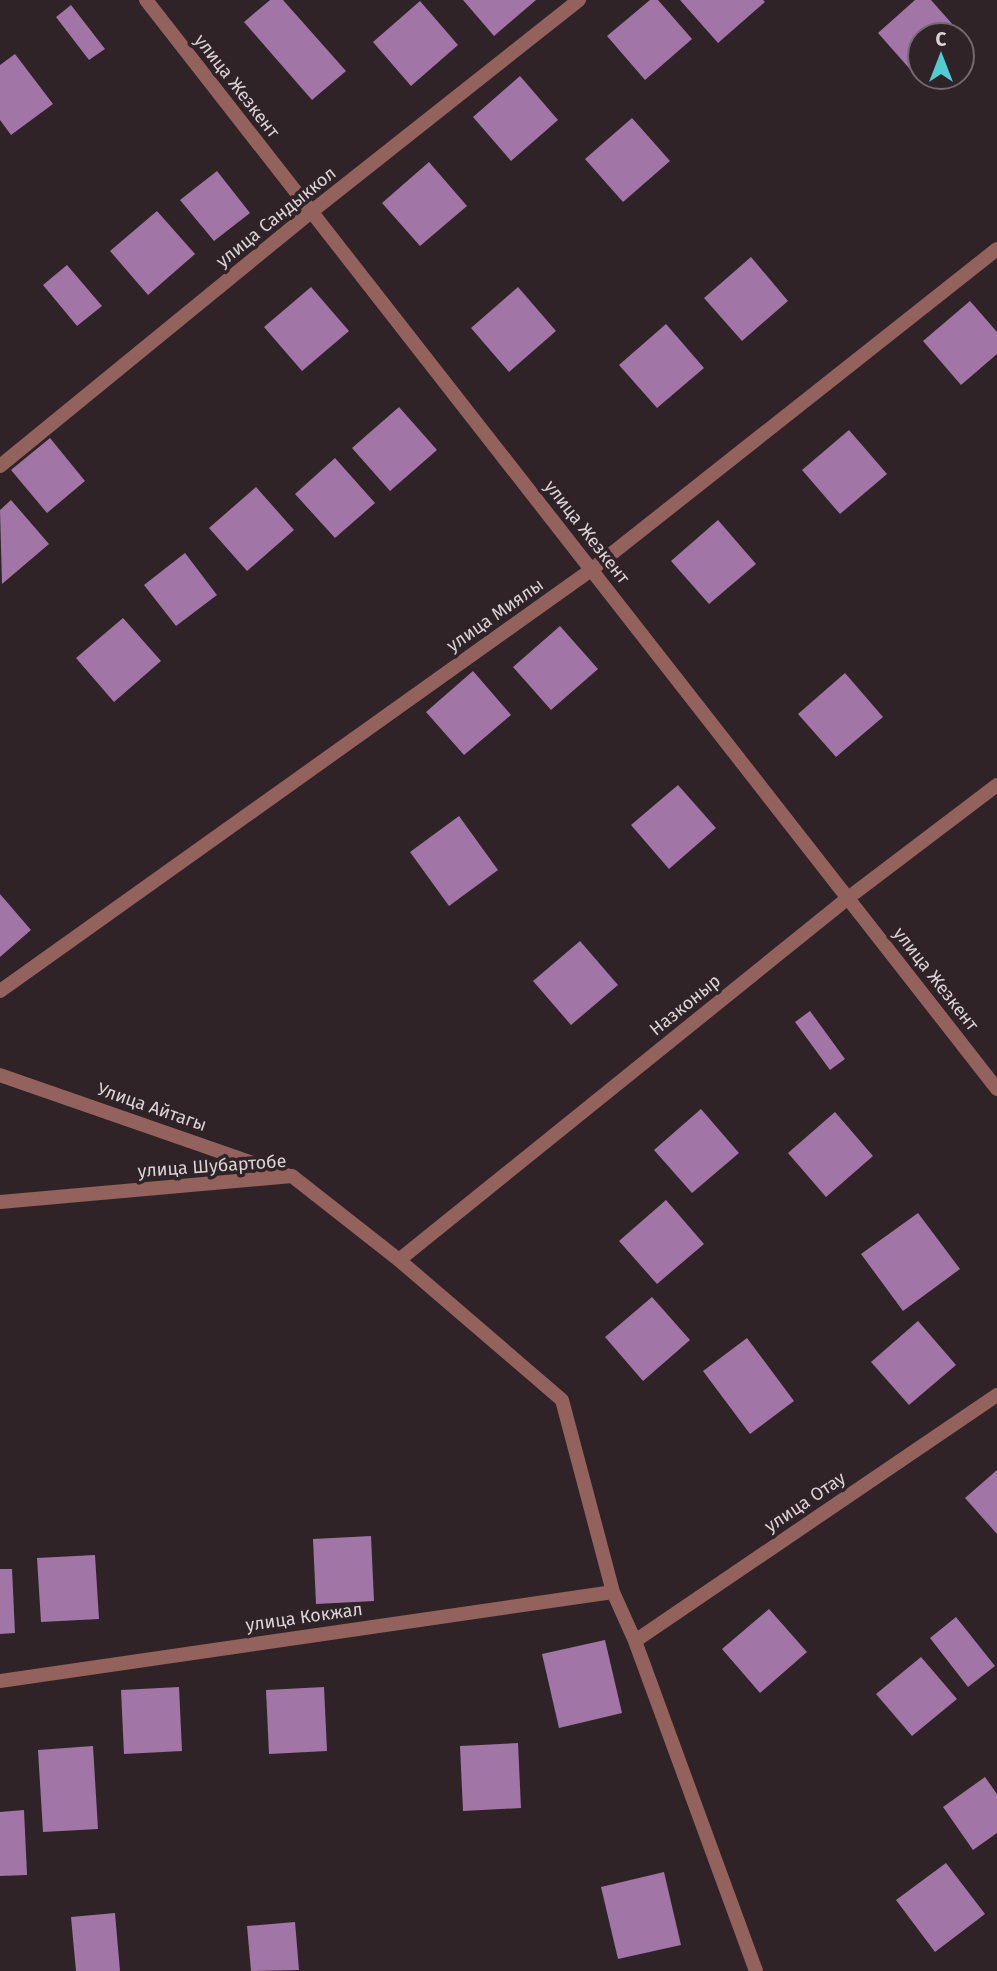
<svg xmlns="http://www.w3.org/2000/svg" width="997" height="1971" font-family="'Fira Sans',sans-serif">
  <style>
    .building { fill: #a175a5 }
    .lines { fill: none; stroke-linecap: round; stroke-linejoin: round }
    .service { stroke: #93625d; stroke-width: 14 }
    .minor { stroke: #93625d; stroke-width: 14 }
    .labels { text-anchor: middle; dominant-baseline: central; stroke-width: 7; stroke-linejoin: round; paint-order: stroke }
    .street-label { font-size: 18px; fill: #dbd4d6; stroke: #2f2327 }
  </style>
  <rect width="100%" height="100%" fill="#2f2327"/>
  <path class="building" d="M 270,0 L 283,0 L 346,71 L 312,100 L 244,22 Z
    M 463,0 L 536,0 L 494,36 Z
    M 650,0 L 658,0 L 692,39 L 645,80 L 607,36 Z
    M 680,0 L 763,0 L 765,2 L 718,43 Z
    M 915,0 L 931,0 L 962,35 L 920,35 L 920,72 L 916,76 L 878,33 Z
    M 420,1 L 458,45 L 411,86 L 373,42 Z
    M 71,5 L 105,49 L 89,60 L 56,17 Z
    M 15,54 L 53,104 L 11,135 L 0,120 L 0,65 Z
    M 520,76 L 558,120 L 511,161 L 473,117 Z
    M 632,118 L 670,161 L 623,202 L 585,159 Z
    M 429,162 L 467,206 L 420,246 L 382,203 Z
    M 217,171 L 250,213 L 214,241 L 180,200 Z
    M 157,211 L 195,254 L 148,295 L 110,251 Z
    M 751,257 L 788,301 L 742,341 L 704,298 Z
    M 67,265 L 102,306 L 77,326 L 43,285 Z
    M 311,287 L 349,331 L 302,371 L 264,327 Z
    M 518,287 L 556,331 L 509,372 L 471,328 Z
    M 970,301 L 997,332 L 997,354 L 961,385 L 923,341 Z
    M 666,324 L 704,368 L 657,408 L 619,365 Z
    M 399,407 L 437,450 L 390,491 L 352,448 Z
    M 849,430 L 887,474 L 840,514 L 802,470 Z
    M 50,438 L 85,481 L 47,513 L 11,470 Z
    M 335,458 L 375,503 L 335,538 L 295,494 Z
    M 256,487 L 294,530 L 247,571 L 209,528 Z
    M 11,500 L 49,544 L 2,584 L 0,510 Z
    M 718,520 L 756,564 L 709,604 L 671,561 Z
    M 185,553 L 217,595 L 176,626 L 144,585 Z
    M 123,618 L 161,661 L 114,702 L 76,658 Z
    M 560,626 L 598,669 L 551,710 L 513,667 Z
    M 473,671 L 511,715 L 464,755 L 426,712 Z
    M 845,673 L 883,717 L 836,757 L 798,714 Z
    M 678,785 L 716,828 L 669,869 L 631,825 Z
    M 459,816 L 498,870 L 449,906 L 410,852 Z
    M 0,894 L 31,930 L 0,957 Z
    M 580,941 L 618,985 L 571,1025 L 533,981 Z
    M 810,1011 L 845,1059 L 830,1070 L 795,1022 Z
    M 701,1109 L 739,1153 L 692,1193 L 654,1150 Z
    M 835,1112 L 873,1156 L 826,1197 L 788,1153 Z
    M 666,1200 L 704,1244 L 657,1284 L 619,1241 Z
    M 918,1213 L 960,1269 L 903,1311 L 861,1254 Z
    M 652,1297 L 690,1340 L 643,1381 L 605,1337 Z
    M 918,1321 L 956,1365 L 909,1405 L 871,1362 Z
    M 747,1338 L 794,1401 L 750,1434 L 703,1371 Z
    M 997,1470 L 997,1534 L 965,1498 Z
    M 371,1536 L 374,1601 L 316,1604 L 313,1539 Z
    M 95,1555 L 99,1619 L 41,1622 L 37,1558 Z
    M 0,1569 L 12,1569 L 15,1633 L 0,1634 Z
    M 769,1609 L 807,1652 L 760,1693 L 722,1649 Z
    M 956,1617 L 995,1666 L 968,1687 L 930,1638 Z
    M 605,1640 L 622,1713 L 559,1728 L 542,1654 Z
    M 921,1657 L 957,1699 L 912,1736 L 876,1694 Z
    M 179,1687 L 182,1751 L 124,1754 L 121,1690 Z
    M 324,1687 L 327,1751 L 269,1754 L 266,1690 Z
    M 518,1743 L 521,1808 L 463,1811 L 460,1746 Z
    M 93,1746 L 98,1829 L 43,1832 L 38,1750 Z
    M 985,1777 L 997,1794 L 997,1833 L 973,1850 L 943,1807 Z
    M 24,1810 L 27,1875 L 0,1876 L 0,1812 Z
    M 946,1863 L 985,1914 L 935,1952 L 896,1900 Z
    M 664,1872 L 681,1945 L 618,1959 L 601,1887 Z
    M 115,1913 L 120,1971 L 76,1971 L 71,1917 Z
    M 295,1922 L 299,1970 L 251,1971 L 247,1926 Z"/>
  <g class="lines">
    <path class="service" d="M 399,1260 L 848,898 L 997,785"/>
    <path class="minor" d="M 146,0 L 997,1089
      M 0,466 L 311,212 L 579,0
      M 0,991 L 591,570 L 997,249
      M 0,1075 L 287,1175
      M 0,1202 L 292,1176 L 399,1260 L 562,1400 L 613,1592 L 635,1641 L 756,1971
      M 635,1641 L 997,1395
      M 0,1681 L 613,1592"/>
  </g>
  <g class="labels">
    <g class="street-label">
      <text transform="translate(237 86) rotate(52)">улица Жезкент</text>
      <text transform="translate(276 217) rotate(-39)">улица Сандыккол</text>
      <text transform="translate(587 532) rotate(52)">улица Жезкент</text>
      <text transform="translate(495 615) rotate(-35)">улица Миялы</text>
      <text transform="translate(936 979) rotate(52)">улица Жезкент</text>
      <text transform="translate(685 1005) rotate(-39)">Назконыр</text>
      <text transform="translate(152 1107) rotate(19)">Улица Айтагы</text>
      <text transform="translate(212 1166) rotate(-4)">улица Шубартобе</text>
      <text transform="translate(805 1502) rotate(-34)">улица Отау</text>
      <text transform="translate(304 1617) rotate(-8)">улица Кокжал</text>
    </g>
  </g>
  <g transform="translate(941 56)"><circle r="33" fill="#2f2327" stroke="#746a6d" stroke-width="2"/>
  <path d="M0-5L12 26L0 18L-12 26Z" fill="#51ccd2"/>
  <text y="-10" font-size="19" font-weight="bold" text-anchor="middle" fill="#dbd4d6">С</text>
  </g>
</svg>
